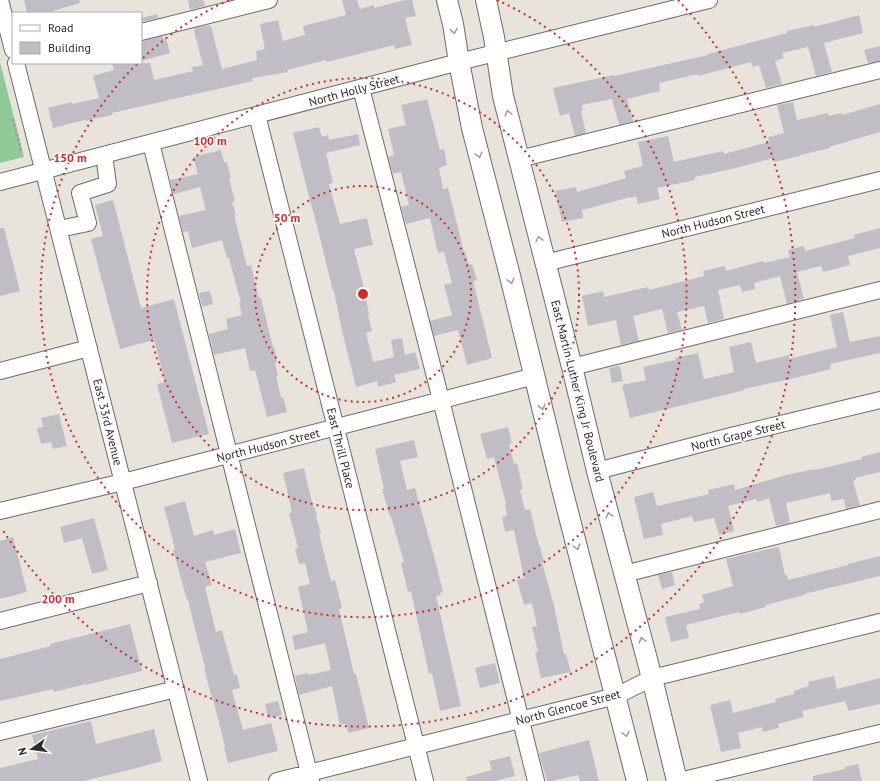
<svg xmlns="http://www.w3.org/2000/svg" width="880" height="781" font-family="'PT Sans',sans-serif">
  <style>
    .green { fill: #91c897 }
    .building { fill: #c1bdc5 }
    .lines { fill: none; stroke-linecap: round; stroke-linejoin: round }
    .minor-casing { stroke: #6f6c65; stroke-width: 18 }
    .major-casing { stroke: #6f6c65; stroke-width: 22 }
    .path { stroke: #a19e98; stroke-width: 2.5; stroke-dasharray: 3 2; stroke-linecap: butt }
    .minor { stroke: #fff; stroke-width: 16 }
    .major { stroke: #fff; stroke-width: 20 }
    .oneway { stroke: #a1a09f }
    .ring { fill: none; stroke: #d62828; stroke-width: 2; stroke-dasharray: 2 4 }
    .labels { text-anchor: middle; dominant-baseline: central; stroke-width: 3; stroke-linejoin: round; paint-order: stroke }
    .street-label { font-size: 12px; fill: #2e2c29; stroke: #fff }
    .centre { fill: #d62828; stroke: #fff; stroke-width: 2 }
    .ring-label { font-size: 12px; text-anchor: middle; font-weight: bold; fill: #d62828; stroke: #fff; stroke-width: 3; stroke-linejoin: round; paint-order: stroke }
  </style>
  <rect width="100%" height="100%" fill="#e8e4dc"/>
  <path class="green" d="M 0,62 L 24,157 L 0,163 Z"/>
  <path class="building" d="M 24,0 L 79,0 L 80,3 L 46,13 L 27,13 Z
    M 188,0 L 203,0 L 205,6 L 190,10 Z
    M 342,0 L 357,0 L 360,9 L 374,5 L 374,8 L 405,0 L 412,0 L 416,16 L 405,18 L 412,45 L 395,49 L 394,45 L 327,62 L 326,60 L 287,70 L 288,72 L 252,78 L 253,81 L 112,113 L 112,115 L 85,121 L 85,120 L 53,128 L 48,108 L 72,102 L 72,104 L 99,98 L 93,76 L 114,70 L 112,63 L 150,63 L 154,80 L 193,71 L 192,67 L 203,65 L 194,31 L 195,30 L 194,28 L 209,25 L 209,26 L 211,26 L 222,69 L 257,60 L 256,51 L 265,49 L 260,24 L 278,20 L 283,41 L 305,35 L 303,26 L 346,15 Z
    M 157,14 L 158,18 L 141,22 L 141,18 Z
    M 859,15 L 863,33 L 824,43 L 832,72 L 816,76 L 808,47 L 782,53 L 784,58 L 775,61 L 782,84 L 766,88 L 759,65 L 753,67 L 751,62 L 698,76 L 698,74 L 659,83 L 660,91 L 627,99 L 633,121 L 619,125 L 612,99 L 582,105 L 583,110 L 581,111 L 586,133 L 575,136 L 569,113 L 560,116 L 553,88 L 614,75 L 614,76 L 708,55 L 708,54 L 787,33 L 787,31 L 814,25 L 814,27 Z
    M 163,36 L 163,39 L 166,38 L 170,53 L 141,61 L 141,41 Z
    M 880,46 L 880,61 L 868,63 L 864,50 Z
    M 427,99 L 440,150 L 444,149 L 447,165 L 439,168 L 443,189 L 448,188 L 464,252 L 465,252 L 469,265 L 472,264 L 477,280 L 473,281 L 492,358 L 467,365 L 458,330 L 434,336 L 430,321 L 452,315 L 444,285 L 452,283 L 444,252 L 438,253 L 430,218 L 406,224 L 401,207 L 409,205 L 401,172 L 393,174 L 388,157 L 394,155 L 388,129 L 406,125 L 401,105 Z
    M 793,102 L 797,120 L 828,113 L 829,116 L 841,113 L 842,115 L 880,104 L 880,132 L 829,147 L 830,148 L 800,155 L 800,156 L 774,162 L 773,158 L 736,168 L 695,177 L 695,180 L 657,188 L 660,199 L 638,204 L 636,196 L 631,198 L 631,197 L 582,210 L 583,218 L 562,222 L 555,191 L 576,187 L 577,192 L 626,178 L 624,171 L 643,166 L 638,142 L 668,136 L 674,162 L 723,151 L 724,154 L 769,142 L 768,137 L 784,133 L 777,105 Z
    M 319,127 L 322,137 L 328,135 L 329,140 L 358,134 L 360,145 L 326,153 L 333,183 L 329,184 L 340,224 L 367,218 L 373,245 L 354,249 L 364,288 L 369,314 L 368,314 L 372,331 L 366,333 L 373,362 L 394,357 L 391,340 L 402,338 L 405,355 L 415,352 L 420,369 L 394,375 L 396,382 L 378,387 L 377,381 L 356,387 L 342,331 L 334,291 L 333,291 L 317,226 L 307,189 L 293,133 Z
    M 221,150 L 224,162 L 227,162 L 231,178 L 229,178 L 235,201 L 232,202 L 236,215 L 234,215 L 247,266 L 251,265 L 259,298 L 261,298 L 273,347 L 274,346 L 277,362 L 275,363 L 278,376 L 276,376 L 281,398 L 283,397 L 287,412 L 267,417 L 255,370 L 250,371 L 245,348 L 214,355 L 209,334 L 228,329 L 226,319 L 242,315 L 239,303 L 241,303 L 229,258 L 227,258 L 222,240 L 192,248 L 188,231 L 183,232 L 179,216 L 206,210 L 200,187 L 174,194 L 170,180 L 198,174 L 193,157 Z
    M 113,200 L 141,308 L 174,299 L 209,434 L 172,443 L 157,384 L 165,382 L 154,340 L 120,349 L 91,239 L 103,236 L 95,205 Z
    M 0,228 L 4,228 L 20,291 L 0,296 Z
    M 880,228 L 880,248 L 848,256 L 850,265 L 823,272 L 821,266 L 797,272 L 804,299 L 787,304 L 780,276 L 754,283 L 755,289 L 742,292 L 740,285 L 718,290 L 724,319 L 708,323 L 704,306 L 677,312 L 682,330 L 668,333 L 662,309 L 633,316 L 639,341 L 621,345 L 616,320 L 588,326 L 582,296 L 603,291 L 604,297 L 648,287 L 649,290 L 704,276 L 703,271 L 725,266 L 726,271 L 763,261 L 764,263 L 790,257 L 788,250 L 804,246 L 805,251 L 855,238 L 854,235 Z
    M 210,291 L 213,304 L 202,307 L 199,293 Z
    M 843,312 L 850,342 L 880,336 L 880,353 L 830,364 L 831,369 L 795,378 L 744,389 L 745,390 L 630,418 L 622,385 L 646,380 L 643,367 L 675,360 L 675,358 L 698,353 L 704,379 L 734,372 L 729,347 L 751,342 L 756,363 L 789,355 L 789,359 L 837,347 L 830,315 Z
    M 620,366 L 623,381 L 612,383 L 609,368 Z
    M 59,414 L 67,446 L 53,449 L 51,442 L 41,444 L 37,428 L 43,427 L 41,418 Z
    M 508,427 L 512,443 L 509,444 L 514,464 L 517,463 L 523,489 L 520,490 L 525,510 L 530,509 L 539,546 L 540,546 L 544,562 L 542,562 L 554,606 L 564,654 L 566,654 L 571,672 L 541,678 L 535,652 L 538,652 L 532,627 L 537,626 L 532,603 L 524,605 L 517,580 L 524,578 L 514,530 L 505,532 L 502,517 L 507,516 L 505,504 L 506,504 L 494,457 L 487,459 L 480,434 Z
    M 414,440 L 418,457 L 400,461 L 407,490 L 415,488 L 434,556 L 443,592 L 440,593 L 441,595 L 436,596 L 461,706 L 440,711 L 432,673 L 429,674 L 411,591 L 408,592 L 401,563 L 404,562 L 391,517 L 390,517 L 382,489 L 384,489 L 375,449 Z
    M 880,452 L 880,472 L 855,478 L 856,480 L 853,481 L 860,505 L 846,509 L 844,499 L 831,501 L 830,493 L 786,503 L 790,523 L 776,526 L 769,498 L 757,502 L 756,499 L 728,506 L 734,531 L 719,535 L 714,518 L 694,522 L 692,516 L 661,524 L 663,535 L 644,539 L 634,497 L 653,492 L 657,506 L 709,494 L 708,490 L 734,484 L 735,490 L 786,475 L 815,469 L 815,470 L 862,459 L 861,457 Z
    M 304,468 L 313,507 L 314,506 L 317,516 L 316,516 L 321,533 L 319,533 L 331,581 L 335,580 L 342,608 L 339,609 L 354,674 L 356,674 L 369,728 L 348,733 L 346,724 L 340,725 L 332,686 L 299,695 L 295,676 L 308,673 L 309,675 L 331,670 L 325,643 L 295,650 L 292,636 L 308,632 L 298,587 L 310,584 L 305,563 L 299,564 L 295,549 L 298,548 L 289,513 L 292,512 L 283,473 Z
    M 185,501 L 194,536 L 213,530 L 214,535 L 235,529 L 241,553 L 205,562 L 212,585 L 205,587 L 216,632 L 222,630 L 234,675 L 237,674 L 240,688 L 232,690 L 243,730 L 271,723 L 278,751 L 228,763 L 224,747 L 225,747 L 212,695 L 211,695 L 204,668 L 205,667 L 195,629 L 188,600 L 187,600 L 173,550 L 175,549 L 164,507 Z
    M 94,518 L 108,570 L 92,574 L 82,538 L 64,543 L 60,527 Z
    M 13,537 L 27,592 L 0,599 L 0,541 Z
    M 779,547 L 785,575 L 787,575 L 788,580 L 848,565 L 848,564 L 880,556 L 880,576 L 804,594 L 804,595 L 766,605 L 766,607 L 740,614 L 739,612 L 686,625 L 689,638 L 671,642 L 665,617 L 700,609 L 699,604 L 704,602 L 702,595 L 733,586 L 726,559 L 746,554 Z
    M 672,572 L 675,585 L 662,589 L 658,575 Z
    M 130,624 L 142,671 L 86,685 L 86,684 L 54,692 L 53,689 L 0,701 L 0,659 L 51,646 L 50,644 Z
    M 495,663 L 500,683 L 480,688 L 475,668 Z
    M 834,676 L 837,689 L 880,678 L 880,704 L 848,711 L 847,705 L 846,705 L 845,701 L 802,711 L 804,717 L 778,724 L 779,728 L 763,732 L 762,727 L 738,733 L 741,748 L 721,752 L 710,705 L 730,700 L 733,713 L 776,702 L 775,699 L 794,694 L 794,691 L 809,686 L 808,682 Z
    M 278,701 L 282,715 L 268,718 L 265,704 Z
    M 91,721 L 96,744 L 154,729 L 162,761 L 133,769 L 84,781 L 0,781 L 0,768 L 38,759 L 32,735 Z
    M 589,740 L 599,781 L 580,781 L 578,775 L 552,781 L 547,781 L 539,753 Z
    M 510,756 L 515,776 L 494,781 L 467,781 L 466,777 L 492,770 L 489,761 Z
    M 858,764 L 862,781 L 813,781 L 813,776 L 845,769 L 845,767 Z"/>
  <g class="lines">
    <g class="minor-casing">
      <path id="minor" d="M 0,0 L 13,50
        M 141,32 L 269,0
        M 16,63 L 199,781
        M 361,88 L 441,400 L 536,781
        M 257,115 L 425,781
        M 151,143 L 311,781
        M 519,159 L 880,70
        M 0,182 L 459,62 L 709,0
        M 59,229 L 88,223 L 80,193 L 108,184 L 104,155
        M 545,263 L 880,180
        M 572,367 L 880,290
        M 0,371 L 89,348
        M 597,471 L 731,436 L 880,400
        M 0,511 L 123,482 L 535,376
        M 624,574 L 880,510
        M 0,621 L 149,583
        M 0,732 L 176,689
        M 277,781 L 616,696 L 652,678 L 880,622
        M 679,781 L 880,733"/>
    </g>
    <g class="major-casing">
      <path id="major" d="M 447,0 L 453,24 L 459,62 L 472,128 L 509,272 L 560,481 L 637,781
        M 486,0 L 494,37 L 503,96 L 572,367 L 597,471 L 652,678 L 677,781"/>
    </g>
    <path class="path" d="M 13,119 L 21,151"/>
    <use href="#minor" class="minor"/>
    <use href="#major" class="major"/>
  </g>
  <defs><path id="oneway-chevron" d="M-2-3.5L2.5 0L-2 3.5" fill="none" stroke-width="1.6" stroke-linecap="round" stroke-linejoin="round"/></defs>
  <g class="oneway">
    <use href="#oneway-chevron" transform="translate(454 31) rotate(80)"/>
    <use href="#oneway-chevron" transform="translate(508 113) rotate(-104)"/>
    <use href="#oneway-chevron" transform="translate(479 155) rotate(76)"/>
    <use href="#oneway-chevron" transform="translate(539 239) rotate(-104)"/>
    <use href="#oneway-chevron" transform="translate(511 281) rotate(76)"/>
    <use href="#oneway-chevron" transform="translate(542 407) rotate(77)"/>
    <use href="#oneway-chevron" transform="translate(609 515) rotate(-105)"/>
    <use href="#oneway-chevron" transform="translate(577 547) rotate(75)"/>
    <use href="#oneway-chevron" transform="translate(642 640) rotate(-105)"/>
    <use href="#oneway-chevron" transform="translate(626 734) rotate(76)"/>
  </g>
  <g class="ring">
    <circle cx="363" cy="294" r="108"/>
    <circle cx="363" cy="294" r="216"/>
    <path d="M143 58A323 323 0 0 1 229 0M497 0A323 323 0 1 1 137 64"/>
    <path d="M678 0A431 431 0 1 1 2 529"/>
  </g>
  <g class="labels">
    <g class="street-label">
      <text transform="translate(354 90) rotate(-15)">North Holly Street</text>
      <text transform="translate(713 221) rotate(-14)">North Hudson Street</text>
      <text transform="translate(578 391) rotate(76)">East Martin Luther King Jr Boulevard</text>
      <text transform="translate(108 422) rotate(76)">East 33rd Avenue</text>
      <text transform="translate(738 435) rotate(-14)">North Grape Street</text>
      <text transform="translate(268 445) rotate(-14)">North Hudson Street</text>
      <text transform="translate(341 448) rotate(76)">East Thrill Place</text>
      <text transform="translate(568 707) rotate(-15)">North Glencoe Street</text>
    </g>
  </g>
  <circle cx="363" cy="294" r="6" class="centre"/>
  <g class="ring-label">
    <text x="210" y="145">100 m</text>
    <text x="70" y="162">150 m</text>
    <text x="287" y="222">50 m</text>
    <text x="58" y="603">200 m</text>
  </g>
  <rect x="12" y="12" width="130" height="52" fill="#ffffff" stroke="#ababa9"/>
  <rect x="20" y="25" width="20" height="6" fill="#ffffff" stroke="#ababa9"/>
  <text x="48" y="32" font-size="12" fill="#2e2c29">Road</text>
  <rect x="20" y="42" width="20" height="12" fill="#c1bdc5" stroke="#ababa9"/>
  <text x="48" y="52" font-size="12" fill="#2e2c29">Building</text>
  <g transform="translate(32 749) rotate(256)" stroke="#ffffff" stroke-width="3" paint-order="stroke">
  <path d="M0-3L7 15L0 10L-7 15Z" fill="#2e2c29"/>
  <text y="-6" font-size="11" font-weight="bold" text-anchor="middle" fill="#2e2c29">N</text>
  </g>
</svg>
